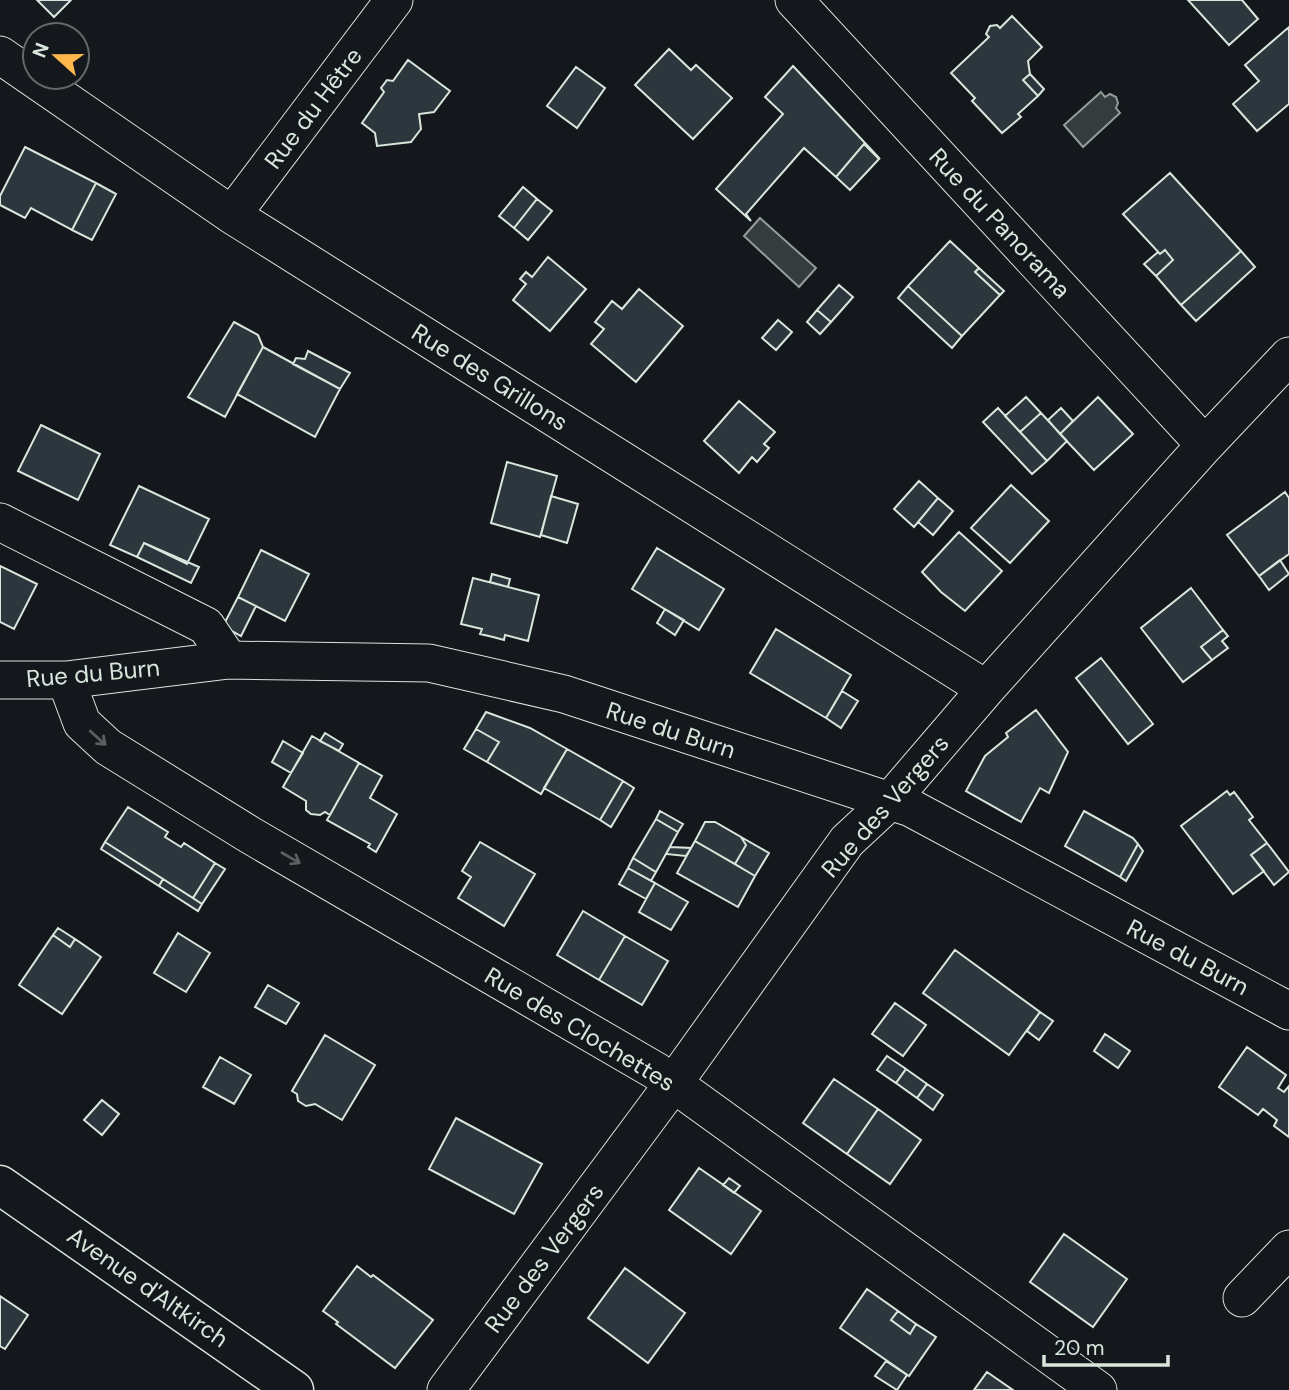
<svg xmlns="http://www.w3.org/2000/svg" width="1289" height="1390" font-family="'DM Sans',sans-serif">
  <style>
    .water { fill: #363b3e; stroke: #939e99; stroke-width: 2 }
    .building { fill: #2c363c; stroke: #d8e6dc; stroke-width: 2 }
    .lines { fill: none; stroke-linecap: round; stroke-linejoin: round }
    .minor-casing { stroke: #d8e6dc; stroke-width: 39 }
    .primary-casing { stroke: #d8e6dc; stroke-width: 41 }
    .minor { stroke: #14181c; stroke-width: 37 }
    .primary { stroke: #14181c; stroke-width: 38 }
    .oneway { stroke: #59605f }
    .labels { text-anchor: middle; dominant-baseline: central; stroke-width: 5; stroke-linejoin: round; paint-order: stroke }
    .street-label { font-size: 24px; fill: #d8e6dc; stroke: #14181c }
  </style>
  <rect width="100%" height="100%" fill="#14181c"/>
  <path class="water" d="M 1101,92 L 1105,97 L 1110,94 L 1116,97 L 1118,103 L 1116,108 L 1120,113 L 1083,147 L 1064,125 Z
    M 760,218 L 816,268 L 799,287 L 744,236 Z"/>
  <path class="building" d="M 37,0 L 71,0 L 54,17 Z
    M 1188,0 L 1242,0 L 1258,19 L 1229,45 Z
    M 1012,16 L 1042,47 L 1028,61 L 1030,74 L 1023,80 L 1038,96 L 1018,114 L 1021,117 L 1002,133 L 972,101 L 975,98 L 951,73 L 989,37 L 986,34 L 990,26 L 997,25 L 1000,28 Z
    M 1289,27 L 1289,104 L 1257,131 L 1233,104 L 1259,81 L 1245,65 Z
    M 669,49 L 691,70 L 696,65 L 732,98 L 693,139 L 635,85 Z
    M 408,60 L 450,91 L 434,112 L 419,114 L 421,129 L 411,142 L 377,146 L 375,133 L 362,123 L 384,92 L 381,88 L 387,80 L 393,81 Z
    M 793,66 L 880,159 L 864,144 L 836,177 L 804,148 L 746,214 L 751,221 L 716,189 L 783,114 L 765,97 Z
    M 576,67 L 605,88 L 577,128 L 547,106 Z
    M 1030,74 L 1044,89 L 1038,96 L 1023,80 Z
    M 864,144 L 879,159 L 850,190 L 836,177 Z
    M 25,147 L 96,183 L 72,230 L 31,208 L 25,218 L 0,205 L 0,196 Z
    M 1170,173 L 1241,251 L 1181,305 L 1156,276 L 1173,260 L 1165,250 L 1160,254 L 1123,214 Z
    M 96,183 L 116,194 L 92,240 L 72,230 Z
    M 523,187 L 537,199 L 514,228 L 499,216 Z
    M 537,199 L 552,211 L 528,240 L 514,228 Z
    M 950,241 L 979,268 L 975,272 L 1000,295 L 962,336 L 908,286 Z
    M 1165,250 L 1173,260 L 1156,276 L 1144,264 L 1158,252 L 1160,254 Z
    M 1241,251 L 1255,267 L 1196,321 L 1181,305 Z
    M 548,257 L 586,289 L 550,331 L 513,300 L 526,284 L 520,279 L 526,272 L 532,277 Z
    M 979,268 L 1004,291 L 1000,295 L 975,272 Z
    M 839,285 L 853,297 L 831,322 L 817,310 Z
    M 908,286 L 962,336 L 952,348 L 898,298 Z
    M 639,289 L 683,326 L 636,382 L 591,344 L 604,329 L 595,322 L 612,301 L 622,309 Z
    M 817,310 L 831,322 L 820,334 L 807,322 Z
    M 778,320 L 792,332 L 776,350 L 762,338 Z
    M 234,322 L 258,335 L 263,347 L 225,417 L 188,397 Z
    M 263,347 L 340,389 L 315,437 L 237,394 Z
    M 308,351 L 350,373 L 340,389 L 293,364 L 296,358 L 305,359 Z
    M 1026,397 L 1041,413 L 1020,432 L 1005,416 Z
    M 1098,397 L 1133,434 L 1094,470 L 1060,434 Z
    M 739,401 L 775,432 L 764,444 L 769,448 L 757,462 L 752,457 L 739,473 L 704,441 Z
    M 998,408 L 1047,461 L 1032,474 L 983,422 Z
    M 1061,408 L 1073,421 L 1060,434 L 1048,420 Z
    M 1041,413 L 1067,441 L 1047,461 L 1020,432 Z
    M 41,425 L 100,454 L 78,500 L 18,471 Z
    M 507,462 L 557,476 L 540,537 L 491,523 Z
    M 919,481 L 938,498 L 914,527 L 894,509 Z
    M 1011,485 L 1049,521 L 1010,563 L 971,528 Z
    M 139,486 L 209,519 L 187,564 L 144,543 L 137,557 L 110,545 Z
    M 1285,492 L 1289,498 L 1289,554 L 1259,576 L 1227,535 Z
    M 551,496 L 578,504 L 567,543 L 541,535 Z
    M 938,498 L 953,511 L 933,535 L 918,522 Z
    M 959,532 L 1002,571 L 965,611 L 941,592 L 922,572 Z
    M 144,543 L 199,567 L 191,583 L 137,557 Z
    M 657,548 L 724,589 L 699,630 L 632,589 Z
    M 261,550 L 309,574 L 285,621 L 238,597 Z
    M 1280,560 L 1289,574 L 1269,590 L 1259,576 Z
    M 0,566 L 37,584 L 14,629 L 0,622 Z
    M 492,574 L 510,579 L 508,587 L 490,582 Z
    M 473,578 L 539,595 L 528,641 L 505,635 L 504,640 L 493,637 L 480,634 L 482,629 L 461,624 Z
    M 1191,588 L 1223,630 L 1201,647 L 1212,660 L 1183,682 L 1141,628 Z
    M 238,597 L 256,606 L 241,636 L 223,626 Z
    M 665,609 L 684,620 L 675,635 L 657,623 Z
    M 776,629 L 851,675 L 826,718 L 750,673 Z
    M 1223,630 L 1228,636 L 1222,641 L 1228,648 L 1212,660 L 1201,647 Z
    M 1101,658 L 1153,724 L 1128,744 L 1076,678 Z
    M 842,691 L 858,701 L 841,728 L 826,718 Z
    M 1036,710 L 1068,752 L 1049,793 L 1040,788 L 1021,822 L 966,791 L 985,756 L 1008,737 L 1006,733 Z
    M 486,712 L 530,728 L 567,749 L 541,794 L 487,762 L 499,742 L 476,729 Z
    M 476,729 L 499,742 L 487,762 L 464,749 Z
    M 325,733 L 343,744 L 339,751 L 320,741 Z
    M 312,736 L 359,763 L 330,815 L 325,812 L 320,815 L 311,814 L 306,810 L 306,801 L 283,787 Z
    M 283,741 L 303,753 L 291,773 L 272,762 Z
    M 567,749 L 623,781 L 600,820 L 544,788 Z
    M 359,763 L 382,776 L 370,798 L 397,814 L 376,852 L 368,847 L 370,844 L 327,820 Z
    M 623,781 L 634,788 L 611,827 L 600,820 Z
    M 1227,791 L 1230,795 L 1234,792 L 1253,817 L 1249,820 L 1267,843 L 1251,855 L 1264,871 L 1233,894 L 1181,826 Z
    M 128,807 L 168,832 L 165,837 L 181,847 L 184,843 L 215,863 L 193,898 L 105,842 Z
    M 660,811 L 683,824 L 678,832 L 656,819 Z
    M 1084,811 L 1133,838 L 1138,844 L 1120,877 L 1065,846 Z
    M 656,819 L 678,832 L 656,872 L 633,858 Z
    M 705,822 L 715,822 L 741,837 L 746,845 L 735,864 L 695,841 Z
    M 741,837 L 769,853 L 755,876 L 735,864 L 746,845 Z
    M 695,841 L 755,876 L 738,907 L 677,873 Z
    M 105,842 L 163,879 L 159,886 L 101,849 Z
    M 480,842 L 535,874 L 504,926 L 458,898 L 471,877 L 462,871 Z
    M 1267,843 L 1289,872 L 1274,885 L 1251,855 Z
    M 1138,844 L 1143,851 L 1126,881 L 1120,877 Z
    M 670,847 L 691,848 L 686,856 L 666,854 Z
    M 633,858 L 656,872 L 651,881 L 628,868 Z
    M 215,863 L 225,869 L 202,904 L 193,898 Z
    M 628,868 L 655,883 L 646,899 L 619,884 Z
    M 163,879 L 202,904 L 198,911 L 159,886 Z
    M 655,883 L 688,902 L 671,930 L 639,912 Z
    M 583,911 L 625,936 L 599,980 L 557,955 Z
    M 58,928 L 75,939 L 70,947 L 53,935 Z
    M 178,933 L 210,953 L 186,992 L 154,973 Z
    M 53,935 L 70,947 L 75,939 L 101,957 L 62,1014 L 19,985 Z
    M 625,936 L 668,961 L 642,1005 L 599,980 Z
    M 955,950 L 1040,1012 L 1009,1055 L 923,993 Z
    M 268,985 L 299,1003 L 286,1024 L 255,1007 Z
    M 895,1003 L 926,1025 L 903,1056 L 872,1034 Z
    M 1040,1012 L 1053,1021 L 1039,1040 L 1027,1031 Z
    M 1105,1034 L 1130,1051 L 1118,1068 L 1094,1051 Z
    M 325,1035 L 375,1065 L 342,1120 L 315,1104 L 306,1106 L 298,1101 L 297,1094 L 292,1091 Z
    M 1247,1047 L 1286,1075 L 1278,1088 L 1284,1092 L 1289,1086 L 1289,1137 L 1274,1126 L 1277,1120 L 1263,1109 L 1258,1115 L 1219,1087 Z
    M 887,1056 L 906,1069 L 896,1083 L 877,1070 Z
    M 220,1057 L 251,1075 L 234,1104 L 203,1087 Z
    M 906,1069 L 927,1084 L 917,1098 L 896,1083 Z
    M 834,1079 L 878,1109 L 847,1154 L 803,1123 Z
    M 927,1084 L 943,1095 L 933,1110 L 917,1098 Z
    M 102,1100 L 119,1114 L 102,1135 L 84,1120 Z
    M 878,1109 L 921,1140 L 890,1184 L 847,1154 Z
    M 456,1118 L 542,1164 L 514,1214 L 429,1169 Z
    M 699,1168 L 761,1211 L 731,1254 L 669,1210 Z
    M 729,1178 L 740,1186 L 734,1193 L 723,1185 Z
    M 1064,1234 L 1127,1279 L 1093,1327 L 1030,1282 Z
    M 357,1266 L 371,1277 L 373,1275 L 433,1320 L 395,1368 L 336,1324 L 338,1322 L 323,1311 Z
    M 625,1268 L 685,1313 L 648,1363 L 588,1318 Z
    M 867,1289 L 898,1311 L 891,1320 L 910,1334 L 916,1324 L 936,1337 L 909,1376 L 840,1328 Z
    M 0,1296 L 28,1315 L 5,1349 L 0,1346 Z
    M 898,1311 L 916,1324 L 910,1334 L 891,1320 Z
    M 886,1361 L 907,1375 L 897,1390 L 875,1376 Z
    M 987,1372 L 1013,1390 L 974,1390 Z"/>
  <g class="lines">
    <g class="minor-casing">
      <path id="minor" d="M 794,0 L 1205,445
        M 0,55 L 232,215 L 986,689
        M 232,215 L 394,0
        M 0,522 L 206,626 L 229,660
        M 0,680 L 66,680 L 229,660 L 429,663 L 564,694 L 911,808 L 1289,1011
        M 66,680 L 82,723 L 108,747 L 250,835 L 656,1071 L 1098,1390
        M 1242,1298 L 1289,1249
        M 446,1390 L 673,1084 L 847,841 L 890,801 L 986,689 L 1205,445 L 1289,356"/>
    </g>
    <g class="primary-casing">
      <path id="primary" d="M 0,1185 L 294,1390"/>
    </g>
    <use href="#minor" class="minor"/>
    <use href="#primary" class="primary"/>
  </g>
  <defs><path id="oneway-shaft" d="M-6 0H5M1.5-3L5.5 0L1.5 3" fill="none" stroke-width="1.6" stroke-linecap="round" stroke-linejoin="round" transform="scale(1.75)"/></defs>
  <g class="oneway">
    <use href="#oneway-shaft" transform="translate(98 738) rotate(42)"/>
    <use href="#oneway-shaft" transform="translate(291 858) rotate(30)"/>
  </g>
  <g class="labels">
    <g class="street-label">
      <text transform="translate(313 108) rotate(-53)">Rue du Hêtre</text>
      <text transform="translate(1000 223) rotate(47)">Rue du Panorama</text>
      <text transform="translate(490 377) rotate(32)">Rue des Grillons</text>
      <text transform="translate(93 673) rotate(-5)">Rue du Burn</text>
      <text transform="translate(671 730) rotate(18)">Rue du Burn</text>
      <text transform="translate(885 806) rotate(-49)">Rue des Vergers</text>
      <text transform="translate(1188 957) rotate(28)">Rue du Burn</text>
      <text transform="translate(580 1029) rotate(31)">Rue des Clochettes</text>
      <text transform="translate(544 1258) rotate(-53)">Rue des Vergers</text>
      <text transform="translate(148 1287) rotate(35)">Avenue d'Altkirch</text>
    </g>
  </g>
  <g transform="translate(56 56) rotate(291)"><circle r="33" fill="#14181c" stroke="#626a69" stroke-width="2"/>
  <path d="M0-5L12 26L0 18L-12 26Z" fill="#ffb74d"/>
  <text y="-10" font-size="19" font-weight="bold" text-anchor="middle" fill="#d8e6dc">N</text>
  </g>
  <path d="M1044 1355v10h124v-10" fill="none" stroke="#d8e6dc" stroke-width="3.5"/>
  <text x="1054" y="1355" font-size="21" fill="#d8e6dc" stroke="#14181c" stroke-width="5" paint-order="stroke">20 m</text>
</svg>
